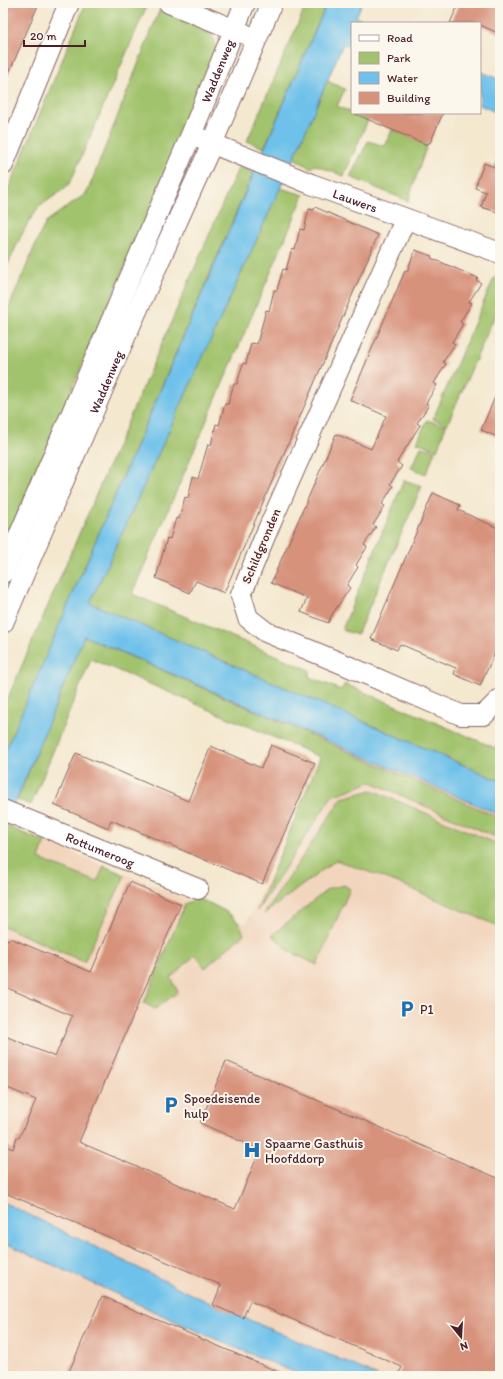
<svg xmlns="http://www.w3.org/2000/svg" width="503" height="1379" font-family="Itim,sans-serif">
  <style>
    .built { fill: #f2d5bd }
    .green { fill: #a2c36d; stroke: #76714c }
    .water { fill: #6ec1ea; stroke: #5c708a }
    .building { fill: #d7927c }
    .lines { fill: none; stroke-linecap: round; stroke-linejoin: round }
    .minor-casing { stroke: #866564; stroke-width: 22 }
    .minor { stroke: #fff; stroke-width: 20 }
    .labels { text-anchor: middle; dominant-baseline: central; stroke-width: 4; stroke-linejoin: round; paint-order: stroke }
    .street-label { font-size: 13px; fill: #4a1f2b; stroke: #fbf7ec }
    .poi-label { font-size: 13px; fill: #4a1f2b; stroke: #fbf7ec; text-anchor: start }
  </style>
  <rect width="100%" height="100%" fill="#fbf7ec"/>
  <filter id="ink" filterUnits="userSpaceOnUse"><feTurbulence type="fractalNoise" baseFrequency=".025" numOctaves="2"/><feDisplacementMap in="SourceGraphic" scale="8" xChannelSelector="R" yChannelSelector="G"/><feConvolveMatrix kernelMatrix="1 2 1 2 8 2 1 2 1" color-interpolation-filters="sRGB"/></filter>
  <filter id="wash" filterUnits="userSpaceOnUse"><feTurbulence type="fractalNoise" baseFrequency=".012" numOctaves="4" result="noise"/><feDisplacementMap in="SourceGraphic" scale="16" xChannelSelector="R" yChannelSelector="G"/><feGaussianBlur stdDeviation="0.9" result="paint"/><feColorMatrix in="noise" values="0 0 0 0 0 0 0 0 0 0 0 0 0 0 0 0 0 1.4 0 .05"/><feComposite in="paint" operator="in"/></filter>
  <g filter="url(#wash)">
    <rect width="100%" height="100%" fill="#f4e8cf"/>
    <path class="built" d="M 334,738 L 500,811 L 500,1376 L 3,1376 L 3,824 L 246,924 Z"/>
    <path class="green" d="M 86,3 L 148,3 L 71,181 C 63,193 48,198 38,209 C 25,223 12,257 3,275 L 3,189 L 8,190 Z
      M 307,3 L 327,3 L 264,148 L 247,141 Z
      M 160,9 L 199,22 L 212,35 L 217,52 L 3,549 L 3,321 L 40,234 L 47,221 L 87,193 Z
      M 327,81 L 345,89 L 337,106 L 368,120 L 344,176 L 315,165 L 310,168 L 294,158 Z
      M 392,130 L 427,145 L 408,201 L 350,177 L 368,141 L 385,146 Z
      M 239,166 L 253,173 L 3,757 L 3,709 Z
      M 280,188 L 304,195 L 132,594 L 310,670 L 309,677 L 341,690 L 345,684 L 500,750 L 500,781 L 90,603 Z
      M 494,278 L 500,280 L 500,304 L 447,425 L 433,419 Z
      M 427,420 L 446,426 L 437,450 L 417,442 Z
      M 421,447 L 435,451 L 426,474 L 411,468 Z
      M 404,480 L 422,486 L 357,635 L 342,630 Z
      M 84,636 L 500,818 L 500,839 L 371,782 L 332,796 L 257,911 L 320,757 L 91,659 L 31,805 L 17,800 Z
      M 372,790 L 500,845 L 500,927 L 396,882 L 336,860 L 264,914 L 342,798 Z
      M 6,826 L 45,842 L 39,859 L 97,882 L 104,866 L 125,875 L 84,962 L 3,926 L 3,833 Z
      M 344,885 L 350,889 L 317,965 L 289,951 L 272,935 L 328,889 Z
      M 197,898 C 211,904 228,910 238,922 C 241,925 242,930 244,934 L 205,968 L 195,955 L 171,978 L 178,992 L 155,1009 L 144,1003 L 185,904 Z"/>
    <path class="water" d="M 327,3 L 362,3 L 356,17 L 369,23 L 352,23 L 352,48 L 343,44 L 294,158 L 90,603 L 500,781 L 500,815 L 84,636 L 3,833 L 3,756 Z
      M 480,71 L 500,80 L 500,114 L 480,105 Z
      M 3,1202 L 208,1302 L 378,1376 L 303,1376 L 199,1332 L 3,1242 Z"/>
    <g id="blocks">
      <path class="building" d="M 10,3 L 39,3 L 3,87 L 3,19 Z
        M 459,3 L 500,3 L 500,34 L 480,25 L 480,23 L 450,23 Z
        M 353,113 L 443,113 L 430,143 L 428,143 L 427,145 Z
        M 497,158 L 500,158 L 500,213 L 481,207 L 486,192 L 475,188 L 484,163 L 494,167 Z
        M 315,207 L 378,235 L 224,593 L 196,581 L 190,593 L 156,578 L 167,538 L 170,539 L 176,518 L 179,519 L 185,497 L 188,498 L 193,477 L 198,479 L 208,444 L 211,445 L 216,424 L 219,425 L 225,404 L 228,404 L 234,384 L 237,384 L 243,363 L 246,364 L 251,343 L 257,344 L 266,310 L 269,311 L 274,290 L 277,290 L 283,269 L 286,270 L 292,249 L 295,250 L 300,229 L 304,230 L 309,209 L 314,210 Z
        M 415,250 L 432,256 L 431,258 L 478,278 L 476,280 L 481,283 L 469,302 L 472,303 L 460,322 L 463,324 L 452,342 L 455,344 L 443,362 L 446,364 L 434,383 L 437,385 L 426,403 L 429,405 L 417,423 L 420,425 L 397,462 L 402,466 L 390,484 L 393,486 L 382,504 L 385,506 L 373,525 L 376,527 L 364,545 L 367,547 L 356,565 L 358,567 L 347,585 L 350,588 L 333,613 L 328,623 L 301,612 L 307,598 L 271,583 L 336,434 L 371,449 L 386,416 L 350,400 L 405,271 L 407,272 Z
        M 500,385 L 500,438 L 481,430 Z
        M 433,493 L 460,505 L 458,510 L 500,529 L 500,641 L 480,686 L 454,674 L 456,668 L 400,644 L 397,650 L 371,639 Z
        M 271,745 L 315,763 L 262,884 L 111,820 L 108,828 L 54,805 L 76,753 L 188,801 L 211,746 L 261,768 Z
        M 130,882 L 181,904 L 79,1142 L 235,1209 L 260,1150 L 200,1123 L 226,1061 L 500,1179 L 500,1376 L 398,1376 L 402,1367 L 250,1301 L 243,1318 L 213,1305 L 221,1285 L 3,1192 L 3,1145 L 13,1149 L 17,1137 L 19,1138 L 36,1100 L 3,1086 L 3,1035 L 55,1057 L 72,1016 L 3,986 L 3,938 L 8,940 L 10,938 L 91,972 Z
        M 102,1296 L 211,1343 L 288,1376 L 67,1376 Z"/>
    </g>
  </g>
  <g filter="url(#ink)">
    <use href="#blocks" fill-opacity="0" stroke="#866564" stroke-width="1"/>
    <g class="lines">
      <g class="minor-casing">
        <g id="minor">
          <path d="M 169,3 L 245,34"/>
          <path id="s1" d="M 201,139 L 311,184 L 500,253"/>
          <path d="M 3,165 L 69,3"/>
          <path d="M 405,220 L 265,536 L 241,595 L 248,618 L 266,632 L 343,664 L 461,715 L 484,715 L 500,699"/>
          <path id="s2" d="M 3,573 L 191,135 L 245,3"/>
          <path id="s3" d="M 3,623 L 126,335 L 212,144 L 272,3"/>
          <path id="s4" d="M 3,810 L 198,889"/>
        </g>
      </g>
      <use href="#minor" class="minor"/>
    </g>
  </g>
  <defs>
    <g id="parking-bare" transform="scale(1.38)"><path d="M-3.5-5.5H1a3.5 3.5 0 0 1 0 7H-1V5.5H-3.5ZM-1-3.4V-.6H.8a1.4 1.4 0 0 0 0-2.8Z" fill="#1f6fb2" stroke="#fbf7ec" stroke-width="2.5" paint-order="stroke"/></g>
    <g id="hospital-bare" transform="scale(1.38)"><path d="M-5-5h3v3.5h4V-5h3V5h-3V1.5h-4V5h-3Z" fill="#1f6fb2" stroke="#fbf7ec" stroke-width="2.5" paint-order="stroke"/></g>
  </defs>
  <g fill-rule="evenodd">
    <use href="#parking-bare" x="407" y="1009"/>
    <use href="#parking-bare" x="171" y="1105"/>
    <use href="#hospital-bare" x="252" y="1150"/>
  </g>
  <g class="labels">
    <g class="street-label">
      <text stroke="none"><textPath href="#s2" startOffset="546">Waddenweg</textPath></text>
      <text stroke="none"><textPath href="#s1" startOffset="166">Lauwers</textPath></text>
      <text stroke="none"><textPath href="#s3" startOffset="262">Waddenweg</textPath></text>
      <text transform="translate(261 546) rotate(-67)">Schildgronden</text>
      <text stroke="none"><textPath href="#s4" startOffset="105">Rottumeroog</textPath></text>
    </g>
    <g class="poi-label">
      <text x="420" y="1009">P1</text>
      <text x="184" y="1098">Spoedeisende<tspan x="184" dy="15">hulp</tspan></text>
      <text x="265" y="1143">Spaarne Gasthuis<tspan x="265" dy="15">Hoofddorp</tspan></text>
    </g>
  </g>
  <rect width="503" height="1379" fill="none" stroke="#fbf7ec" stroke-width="16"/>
  <rect x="351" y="22" width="130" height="92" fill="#fbf7ec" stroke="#b4a19f"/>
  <rect x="359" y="35" width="20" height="6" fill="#ffffff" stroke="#b4a19f"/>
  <text x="387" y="42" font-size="12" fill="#4a1f2b">Road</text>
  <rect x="359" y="52" width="20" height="12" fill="#a2c36d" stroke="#b4a19f"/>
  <text x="387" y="62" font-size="12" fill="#4a1f2b">Park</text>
  <rect x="359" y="72" width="20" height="12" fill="#6ec1ea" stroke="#b4a19f"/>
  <text x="387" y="82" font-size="12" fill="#4a1f2b">Water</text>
  <rect x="359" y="92" width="20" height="12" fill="#d7927c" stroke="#b4a19f"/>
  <text x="387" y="102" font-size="12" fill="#4a1f2b">Building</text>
  <g transform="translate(461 1337) rotate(162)" stroke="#fbf7ec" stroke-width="3" paint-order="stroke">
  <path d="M0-3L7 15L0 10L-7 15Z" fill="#4a1f2b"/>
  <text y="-6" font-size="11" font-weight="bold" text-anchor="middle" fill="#4a1f2b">N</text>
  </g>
  <path d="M24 40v6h61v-6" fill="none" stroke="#4a1f2b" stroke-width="2"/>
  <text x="30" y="40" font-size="12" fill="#4a1f2b" stroke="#fbf7ec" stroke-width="3" paint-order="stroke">20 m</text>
</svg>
